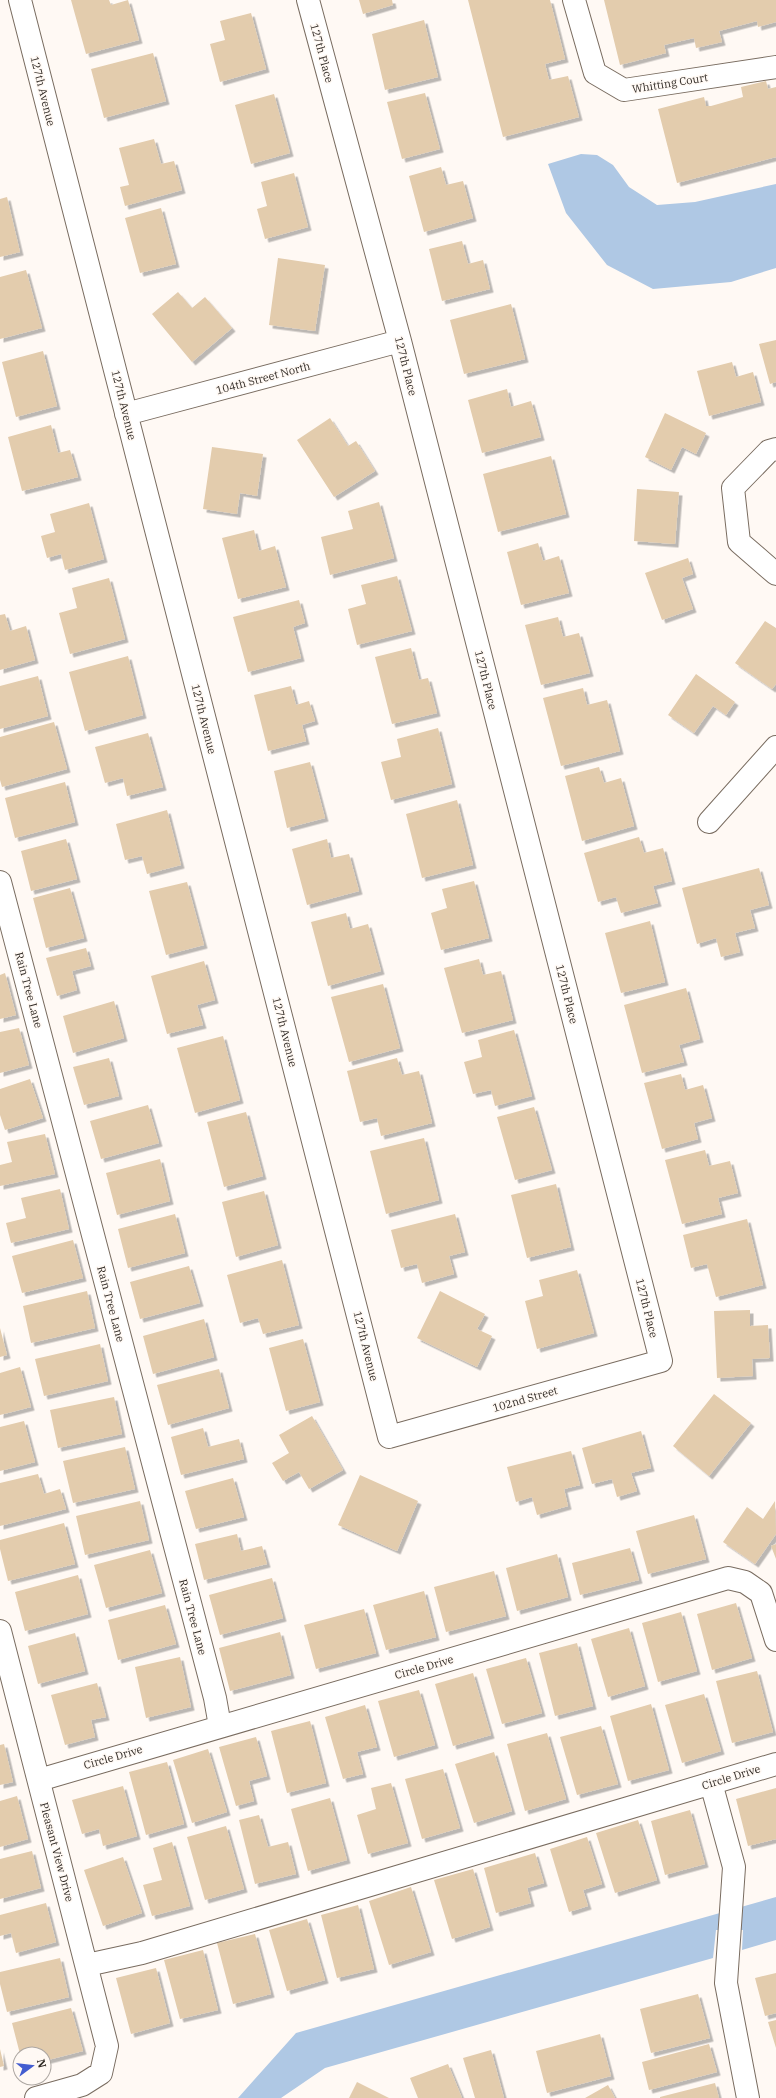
<svg xmlns="http://www.w3.org/2000/svg" width="776" height="2098" font-family="'IBM Plex Serif',serif">
  <style>
    .water { fill: #afc8e4 }
    .building { fill: #e3ccad; filter: url(#shadow) }
    .lines { fill: none; stroke-linecap: round; stroke-linejoin: round }
    .minor-casing { stroke: #796c60; stroke-width: 24 }
    .minor { stroke: #fff; stroke-width: 22 }
    .labels { text-anchor: middle; dominant-baseline: central; stroke-width: 3; stroke-linejoin: round; paint-order: stroke }
    .street-label { font-size: 11px; fill: #322c27; stroke: #fff9f4 }
  </style>
  <defs>
    <filter id="shadow"><feDropShadow dx="3.5" dy="3.5" stdDeviation="0" flood-color="#0004"/></filter>
  </defs>
  <rect width="100%" height="100%" fill="#fff9f4"/>
  <path class="water" d="M 581,154 L 597,155 L 613,165 L 629,187 L 657,205 L 695,202 L 776,184 L 776,268 L 731,282 L 653,289 L 607,265 L 566,213 L 548,164 Z
    M 776,1897 L 776,1940 L 742,1950 L 743,1930 L 716,1930 L 713,1958 L 325,2068 L 281,2098 L 238,2098 L 296,2033 Z"/>
  <path class="building" d="M 71,0 L 109,0 L 111,5 L 128,0 L 139,40 L 86,54 Z
    M 359,0 L 392,0 L 393,5 L 363,14 Z
    M 468,0 L 550,0 L 565,59 L 545,64 L 549,80 L 568,76 L 579,117 L 503,137 Z
    M 604,0 L 776,0 L 776,22 L 758,27 L 757,21 L 719,31 L 722,42 L 696,48 L 694,38 L 664,45 L 666,53 L 620,65 Z
    M 251,13 L 266,69 L 220,82 L 210,44 L 225,40 L 220,21 Z
    M 424,20 L 438,77 L 385,90 L 372,34 Z
    M 153,53 L 166,101 L 104,118 L 91,69 Z
    M 766,81 L 768,89 L 776,87 L 776,157 L 677,183 L 658,109 L 704,97 L 706,106 L 711,106 L 743,97 L 741,87 Z
    M 425,93 L 440,149 L 402,159 L 387,102 Z
    M 274,94 L 290,153 L 251,164 L 235,105 Z
    M 154,139 L 161,164 L 174,161 L 182,190 L 125,206 L 120,187 L 129,185 L 119,148 Z
    M 441,167 L 446,185 L 463,181 L 473,218 L 424,232 L 409,176 Z
    M 294,173 L 308,227 L 265,239 L 257,209 L 267,206 L 261,182 Z
    M 7,197 L 20,252 L 0,257 L 0,199 Z
    M 161,208 L 176,264 L 140,273 L 125,218 Z
    M 462,241 L 468,264 L 483,260 L 490,289 L 442,301 L 429,249 Z
    M 278,258 L 325,265 L 315,331 L 269,325 Z
    M 26,270 L 42,328 L 0,339 L 0,277 Z
    M 178,292 L 192,308 L 205,297 L 232,328 L 192,362 L 152,314 Z
    M 511,304 L 525,359 L 464,374 L 450,320 Z
    M 776,340 L 776,382 L 770,384 L 759,344 Z
    M 43,351 L 57,406 L 16,417 L 2,362 Z
    M 732,362 L 736,377 L 753,372 L 761,402 L 709,416 L 697,371 Z
    M 507,389 L 511,407 L 531,401 L 541,437 L 482,453 L 468,400 Z
    M 665,413 L 706,433 L 696,454 L 682,447 L 671,470 L 645,457 Z
    M 330,418 L 348,446 L 356,441 L 375,471 L 334,497 L 297,440 Z
    M 51,425 L 58,453 L 70,450 L 78,477 L 22,491 L 8,437 Z
    M 212,447 L 263,454 L 257,496 L 240,493 L 237,514 L 203,509 Z
    M 551,456 L 566,514 L 498,532 L 483,474 Z
    M 637,489 L 679,492 L 675,544 L 634,541 Z
    M 379,502 L 394,558 L 330,575 L 321,537 L 353,529 L 348,511 Z
    M 89,503 L 104,559 L 65,570 L 61,554 L 47,558 L 41,536 L 55,532 L 50,514 Z
    M 254,530 L 259,551 L 275,546 L 286,587 L 238,599 L 222,538 Z
    M 538,543 L 543,561 L 559,556 L 569,593 L 521,605 L 507,552 Z
    M 688,558 L 693,574 L 682,578 L 693,609 L 662,620 L 645,573 Z
    M 397,576 L 412,631 L 357,645 L 348,609 L 366,604 L 361,585 Z
    M 109,578 L 125,639 L 70,654 L 59,613 L 77,608 L 72,588 Z
    M 299,600 L 305,623 L 293,627 L 301,658 L 248,672 L 233,617 Z
    M 5,614 L 10,631 L 26,626 L 35,660 L 0,670 L 0,615 Z
    M 558,617 L 563,637 L 579,633 L 590,673 L 541,685 L 525,625 Z
    M 765,621 L 776,628 L 776,684 L 772,689 L 735,663 Z
    M 411,648 L 419,680 L 428,678 L 437,713 L 392,724 L 375,657 Z
    M 128,656 L 143,715 L 85,731 L 69,672 Z
    M 696,674 L 735,702 L 726,715 L 713,706 L 694,733 L 668,715 Z
    M 38,676 L 48,716 L 0,729 L 0,686 Z
    M 291,686 L 296,705 L 309,701 L 315,721 L 302,725 L 306,741 L 268,751 L 254,695 Z
    M 583,688 L 587,705 L 607,700 L 620,751 L 561,766 L 543,698 Z
    M 54,722 L 67,769 L 2,787 L 0,780 L 0,737 Z
    M 438,728 L 452,784 L 391,800 L 381,762 L 401,757 L 397,739 Z
    M 148,733 L 163,787 L 127,796 L 123,778 L 105,783 L 95,747 Z
    M 310,762 L 325,818 L 287,828 L 274,771 Z
    M 599,767 L 604,783 L 621,778 L 634,826 L 582,841 L 565,776 Z
    M 65,782 L 75,822 L 15,838 L 5,798 Z
    M 457,800 L 473,865 L 422,878 L 406,814 Z
    M 167,810 L 181,865 L 147,874 L 142,856 L 125,860 L 116,824 Z
    M 639,837 L 644,853 L 663,848 L 672,881 L 653,886 L 658,903 L 621,913 L 616,897 L 598,902 L 584,853 Z
    M 66,839 L 77,879 L 31,891 L 21,851 Z
    M 327,839 L 331,858 L 349,854 L 359,891 L 307,905 L 292,849 Z
    M 759,868 L 769,905 L 750,910 L 755,928 L 735,933 L 740,952 L 721,957 L 716,938 L 697,944 L 682,888 Z
    M 474,881 L 489,938 L 441,950 L 431,913 L 447,908 L 442,889 Z
    M 187,882 L 204,945 L 166,955 L 149,891 Z
    M 70,888 L 84,938 L 46,948 L 33,898 Z
    M 346,913 L 350,929 L 368,924 L 381,971 L 328,986 L 311,922 Z
    M 650,921 L 665,982 L 621,993 L 605,933 Z
    M 86,948 L 91,966 L 72,971 L 77,990 L 57,996 L 46,958 Z
    M 479,959 L 483,975 L 501,971 L 513,1020 L 462,1033 L 444,968 Z
    M 204,961 L 215,1000 L 197,1005 L 203,1025 L 167,1034 L 151,976 Z
    M 5,973 L 16,1015 L 0,1019 L 0,975 Z
    M 383,984 L 400,1048 L 349,1062 L 331,997 Z
    M 686,988 L 700,1039 L 679,1045 L 684,1062 L 642,1073 L 624,1005 Z
    M 114,1001 L 124,1038 L 73,1053 L 63,1016 Z
    M 19,1028 L 29,1065 L 0,1073 L 0,1032 Z
    M 514,1030 L 532,1096 L 495,1106 L 491,1090 L 473,1094 L 464,1062 L 482,1057 L 478,1040 Z
    M 223,1036 L 240,1100 L 195,1113 L 177,1048 Z
    M 109,1058 L 119,1096 L 84,1105 L 73,1067 Z
    M 397,1058 L 402,1075 L 419,1071 L 432,1123 L 381,1136 L 377,1118 L 360,1122 L 347,1071 Z
    M 681,1074 L 685,1090 L 703,1085 L 712,1118 L 694,1123 L 698,1139 L 662,1149 L 644,1083 Z
    M 30,1079 L 43,1118 L 5,1130 L 0,1115 L 0,1089 Z
    M 148,1105 L 159,1143 L 101,1159 L 90,1121 Z
    M 534,1107 L 552,1170 L 515,1180 L 497,1117 Z
    M 246,1112 L 263,1176 L 224,1187 L 207,1122 Z
    M 45,1134 L 55,1174 L 0,1186 L 0,1165 L 12,1162 L 7,1142 Z
    M 424,1138 L 439,1200 L 386,1214 L 370,1151 Z
    M 705,1150 L 709,1166 L 730,1161 L 738,1193 L 718,1198 L 722,1214 L 682,1224 L 665,1160 Z
    M 160,1159 L 170,1201 L 117,1215 L 106,1173 Z
    M 556,1184 L 571,1247 L 527,1258 L 511,1195 Z
    M 60,1189 L 69,1229 L 11,1243 L 6,1223 L 26,1218 L 21,1198 Z
    M 264,1191 L 278,1245 L 236,1257 L 222,1202 Z
    M 175,1214 L 185,1253 L 128,1268 L 118,1229 Z
    M 455,1214 L 465,1252 L 449,1256 L 454,1274 L 422,1283 L 417,1264 L 401,1268 L 391,1230 Z
    M 747,1219 L 763,1285 L 716,1297 L 707,1264 L 691,1268 L 683,1235 Z
    M 73,1240 L 83,1278 L 22,1293 L 12,1256 Z
    M 282,1260 L 299,1325 L 263,1334 L 258,1318 L 240,1323 L 227,1275 Z
    M 189,1266 L 200,1303 L 140,1319 L 130,1282 Z
    M 577,1270 L 594,1333 L 537,1349 L 525,1301 L 543,1296 L 539,1280 Z
    M 87,1291 L 95,1328 L 31,1343 L 23,1306 Z
    M 440,1291 L 485,1314 L 477,1329 L 492,1336 L 477,1367 L 417,1338 Z
    M 750,1310 L 750,1326 L 768,1325 L 770,1358 L 752,1359 L 753,1376 L 717,1378 L 714,1311 Z
    M 204,1319 L 214,1357 L 153,1374 L 143,1336 Z
    M 0,1328 L 7,1355 L 0,1357 Z
    M 303,1339 L 320,1402 L 286,1411 L 269,1348 Z
    M 100,1344 L 108,1381 L 44,1396 L 35,1359 Z
    M 20,1367 L 31,1407 L 0,1415 L 0,1373 Z
    M 219,1369 L 229,1408 L 168,1425 L 157,1385 Z
    M 714,1394 L 751,1423 L 709,1476 L 673,1446 Z
    M 114,1397 L 122,1434 L 58,1448 L 50,1410 Z
    M 312,1416 L 343,1470 L 309,1489 L 299,1472 L 283,1481 L 272,1463 L 289,1453 L 279,1435 Z
    M 24,1421 L 35,1462 L 0,1471 L 0,1427 Z
    M 203,1428 L 208,1447 L 239,1439 L 244,1459 L 181,1475 L 171,1437 Z
    M 641,1431 L 651,1468 L 631,1473 L 637,1491 L 617,1497 L 612,1479 L 592,1484 L 582,1448 Z
    M 125,1447 L 135,1489 L 73,1503 L 63,1461 Z
    M 571,1451 L 580,1485 L 564,1489 L 568,1506 L 537,1515 L 532,1497 L 516,1502 L 507,1467 Z
    M 38,1474 L 44,1494 L 60,1489 L 66,1509 L 0,1526 L 0,1483 Z
    M 360,1475 L 418,1501 L 397,1551 L 338,1525 Z
    M 233,1478 L 244,1517 L 196,1529 L 185,1491 Z
    M 140,1501 L 149,1540 L 85,1555 L 76,1516 Z
    M 775,1501 L 776,1534 L 755,1564 L 723,1542 L 747,1507 L 763,1519 Z
    M 694,1515 L 706,1559 L 648,1574 L 636,1531 Z
    M 64,1523 L 75,1564 L 8,1581 L 0,1549 L 0,1540 Z
    M 237,1534 L 241,1551 L 262,1546 L 267,1564 L 204,1580 L 195,1544 Z
    M 776,1544 L 776,1559 L 771,1546 Z
    M 630,1548 L 639,1580 L 580,1595 L 572,1563 Z
    M 150,1550 L 162,1593 L 106,1608 L 94,1565 Z
    M 557,1554 L 568,1597 L 517,1611 L 506,1568 Z
    M 494,1571 L 506,1616 L 446,1632 L 434,1587 Z
    M 78,1575 L 88,1614 L 25,1631 L 15,1592 Z
    M 272,1578 L 283,1618 L 220,1635 L 209,1595 Z
    M 424,1591 L 436,1637 L 386,1650 L 373,1605 Z
    M 736,1603 L 752,1658 L 712,1670 L 697,1614 Z
    M 165,1605 L 176,1644 L 118,1660 L 108,1620 Z
    M 364,1609 L 376,1653 L 316,1669 L 304,1625 Z
    M 681,1612 L 697,1671 L 658,1682 L 642,1623 Z
    M 629,1628 L 645,1686 L 608,1697 L 591,1639 Z
    M 280,1632 L 291,1675 L 230,1691 L 219,1648 Z
    M 75,1633 L 85,1671 L 38,1684 L 28,1646 Z
    M 577,1643 L 593,1706 L 555,1716 L 539,1653 Z
    M 180,1657 L 191,1707 L 146,1718 L 135,1667 Z
    M 526,1658 L 542,1713 L 502,1724 L 486,1669 Z
    M 757,1671 L 773,1732 L 732,1743 L 716,1681 Z
    M 473,1673 L 491,1735 L 453,1746 L 435,1684 Z
    M 97,1683 L 106,1717 L 91,1720 L 95,1737 L 65,1745 L 51,1695 Z
    M 419,1690 L 435,1745 L 394,1757 L 378,1701 Z
    M 704,1694 L 721,1751 L 682,1763 L 665,1705 Z
    M 651,1704 L 669,1770 L 628,1781 L 610,1716 Z
    M 365,1705 L 377,1747 L 357,1752 L 363,1774 L 343,1779 L 325,1717 Z
    M 310,1721 L 326,1783 L 287,1793 L 271,1731 Z
    M 601,1726 L 618,1784 L 577,1795 L 560,1737 Z
    M 547,1733 L 566,1799 L 525,1811 L 507,1744 Z
    M 256,1737 L 267,1776 L 249,1781 L 254,1801 L 236,1806 L 219,1747 Z
    M 4,1744 L 13,1782 L 0,1785 L 0,1745 Z
    M 208,1749 L 227,1812 L 192,1823 L 173,1760 Z
    M 494,1752 L 512,1811 L 474,1823 L 455,1764 Z
    M 167,1762 L 184,1824 L 146,1835 L 129,1772 Z
    M 443,1769 L 460,1828 L 422,1839 L 405,1779 Z
    M 391,1783 L 408,1843 L 368,1854 L 357,1815 L 376,1809 L 371,1788 Z
    M 123,1786 L 137,1836 L 103,1846 L 99,1829 L 82,1834 L 72,1800 Z
    M 776,1788 L 776,1839 L 748,1846 L 736,1799 Z
    M 17,1796 L 28,1839 L 0,1847 L 0,1801 Z
    M 330,1798 L 347,1860 L 308,1871 L 291,1809 Z
    M 690,1810 L 705,1864 L 665,1875 L 651,1821 Z
    M 259,1815 L 268,1847 L 288,1842 L 296,1874 L 255,1884 L 239,1820 Z
    M 638,1820 L 657,1880 L 615,1893 L 596,1833 Z
    M 226,1826 L 244,1889 L 205,1900 L 187,1837 Z
    M 587,1837 L 602,1884 L 583,1890 L 588,1906 L 569,1912 L 550,1849 Z
    M 172,1842 L 190,1906 L 152,1916 L 143,1885 L 162,1880 L 153,1848 Z
    M 32,1851 L 41,1888 L 0,1899 L 0,1859 Z
    M 535,1853 L 544,1883 L 527,1888 L 531,1903 L 496,1913 L 484,1868 Z
    M 123,1857 L 142,1913 L 103,1926 L 84,1870 Z
    M 473,1869 L 490,1927 L 452,1939 L 434,1880 Z
    M 411,1887 L 431,1952 L 389,1965 L 369,1901 Z
    M 46,1903 L 56,1942 L 16,1953 L 11,1933 L 0,1936 L 0,1915 Z
    M 358,1905 L 374,1969 L 337,1978 L 321,1915 Z
    M 307,1919 L 325,1980 L 287,1991 L 269,1930 Z
    M 255,1934 L 271,1994 L 233,2004 L 217,1943 Z
    M 203,1950 L 218,2010 L 180,2019 L 164,1960 Z
    M 60,1958 L 69,1997 L 7,2012 L 0,1984 L 0,1972 Z
    M 156,1968 L 170,2023 L 131,2034 L 116,1978 Z
    M 776,1973 L 776,2013 L 765,2016 L 755,1978 Z
    M 698,1994 L 710,2038 L 651,2053 L 640,2009 Z
    M 71,2008 L 83,2051 L 44,2061 L 44,2054 L 20,2054 L 12,2023 Z
    M 776,2020 L 776,2048 L 768,2022 Z
    M 600,2034 L 611,2076 L 547,2093 L 536,2051 Z
    M 709,2044 L 717,2072 L 649,2090 L 642,2062 Z
    M 0,2049 L 4,2066 L 0,2067 Z
    M 491,2050 L 504,2098 L 475,2098 L 463,2058 Z
    M 448,2064 L 462,2098 L 418,2098 L 410,2078 Z
    M 357,2082 L 389,2098 L 349,2098 Z
    M 715,2083 L 719,2098 L 660,2098 L 660,2097 Z
    M 608,2085 L 615,2098 L 585,2098 Z"/>
  <g class="lines">
    <g class="minor-casing">
      <path id="minor" d="M 20,0 L 389,1437 L 661,1361 L 400,341 L 308,0
        M 574,0 L 595,73 L 624,90 L 776,67
        M 126,414 L 400,341
        M 776,449 L 769,451 L 733,488 L 739,542 L 776,574
        M 709,822 L 776,747
        M 0,882 L 215,1698 L 220,1726
        M 0,1631 L 107,2046 L 101,2073 L 82,2085 L 36,2098
        M 39,1780 L 728,1578 L 745,1582 L 761,1593 L 776,1640
        M 711,1783 L 734,1867 L 726,1983 L 748,2098
        M 87,1965 L 142,1953 L 776,1764"/>
    </g>
    <use href="#minor" class="minor"/>
  </g>
  <g class="labels">
    <g class="street-label">
      <text transform="translate(322 53) rotate(75)">127th Place</text>
      <text transform="translate(670 83) rotate(-9)">Whitting Court</text>
      <text transform="translate(43 91) rotate(76)">127th Avenue</text>
      <text transform="translate(406 366) rotate(76)">127th Place</text>
      <text transform="translate(263 378) rotate(-15)">104th Street North</text>
      <text transform="translate(124 405) rotate(76)">127th Avenue</text>
      <text transform="translate(486 680) rotate(76)">127th Place</text>
      <text transform="translate(204 719) rotate(76)">127th Avenue</text>
      <text transform="translate(29 990) rotate(75)">Rain Tree Lane</text>
      <text transform="translate(567 994) rotate(76)">127th Place</text>
      <text transform="translate(285 1032) rotate(76)">127th Avenue</text>
      <text transform="translate(111 1304) rotate(75)">Rain Tree Lane</text>
      <text transform="translate(647 1308) rotate(76)">127th Place</text>
      <text transform="translate(366 1346) rotate(76)">127th Avenue</text>
      <text transform="translate(525 1399) rotate(-16)">102nd Street</text>
      <text transform="translate(193 1617) rotate(75)">Rain Tree Lane</text>
      <text transform="translate(424 1667) rotate(-16)">Circle Drive</text>
      <text transform="translate(113 1757) rotate(-16)">Circle Drive</text>
      <text transform="translate(731 1777) rotate(-17)">Circle Drive</text>
      <text transform="translate(57 1852) rotate(75)">Pleasant View Drive</text>
    </g>
  </g>
  <g transform="translate(32 2066) rotate(75)"><circle r="19" fill="#fff9f4" stroke="#ada7a2"/>
  <path d="M0-3L7 15L0 10L-7 15Z" fill="#435dd0"/>
  <text y="-6" font-size="11" font-weight="bold" text-anchor="middle" fill="#322c27">N</text>
  </g>
</svg>
